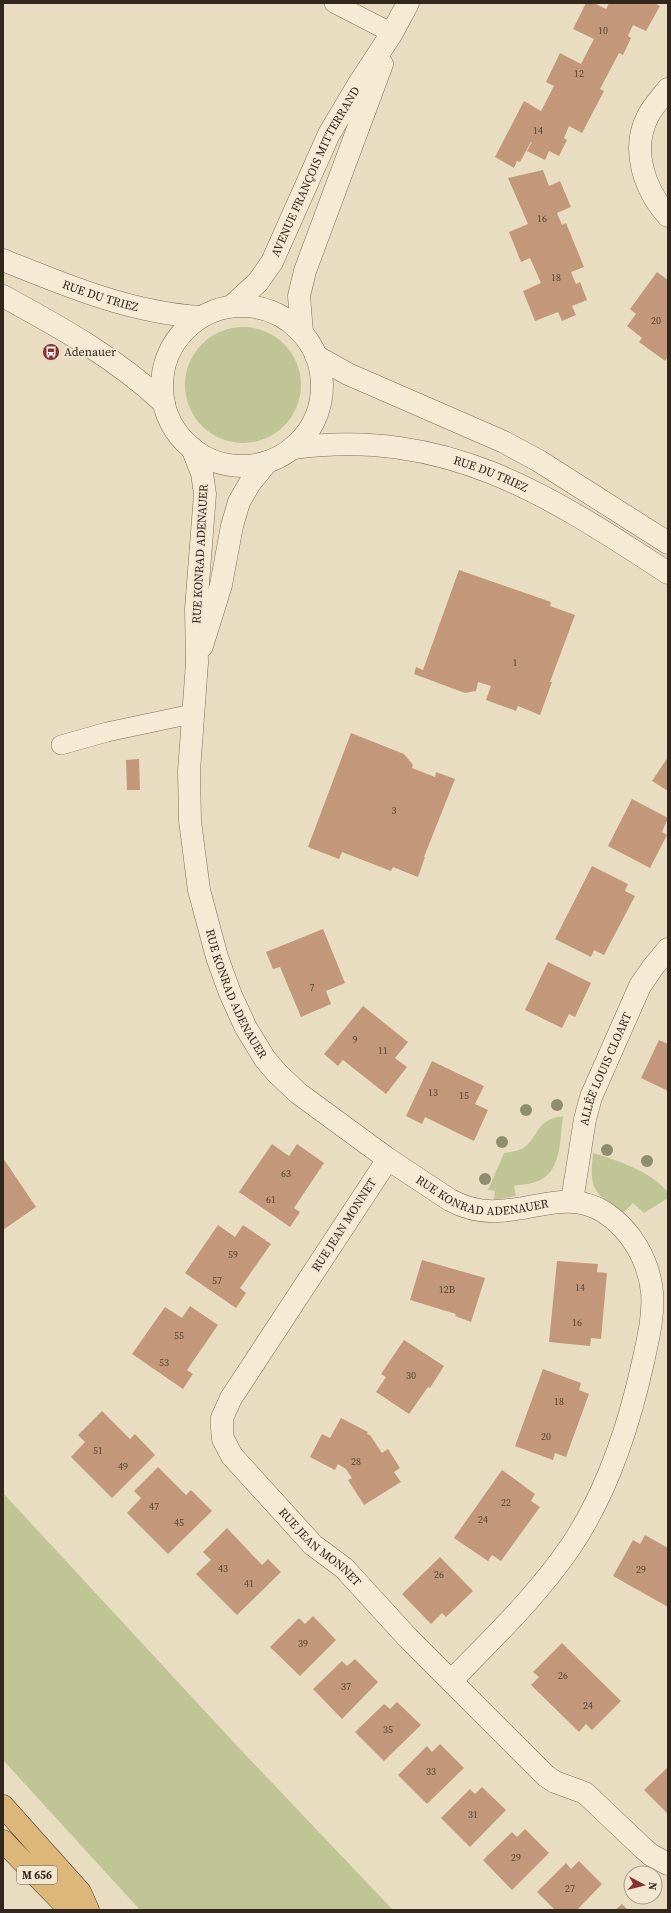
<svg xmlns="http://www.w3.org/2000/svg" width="671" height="1913" font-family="'Source Serif 4',serif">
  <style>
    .green { fill: #c0c596 }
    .building { fill: #c3987a }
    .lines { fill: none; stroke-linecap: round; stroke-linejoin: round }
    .service-casing { stroke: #806e5a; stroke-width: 20 }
    .minor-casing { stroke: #806e5a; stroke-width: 23 }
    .tertiary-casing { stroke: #806e5a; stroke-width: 23 }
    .trunk-casing { stroke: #4e3d2f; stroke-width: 23 }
    .service { stroke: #f5ead3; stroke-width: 19 }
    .minor { stroke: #f5ead3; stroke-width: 22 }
    .tertiary { stroke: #f5ead3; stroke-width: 22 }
    .trunk { stroke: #ddb67a; stroke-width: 22 }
    .tree { fill: #8e8d6c }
    .labels { text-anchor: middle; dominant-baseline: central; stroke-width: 3.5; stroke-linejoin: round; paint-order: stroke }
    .number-label { font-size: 10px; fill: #564334 }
    .shield { fill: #f1e7d0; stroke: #6b6153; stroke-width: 1 }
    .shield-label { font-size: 11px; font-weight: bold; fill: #32271d }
    .street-label { font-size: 12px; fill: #32271d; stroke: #f1e7d0 }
    .poi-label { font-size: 12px; fill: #32271d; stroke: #f1e7d0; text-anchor: start }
  </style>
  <rect width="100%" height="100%" fill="#e9ddc1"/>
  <path class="green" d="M185 385a58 58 0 1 1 116 0a58 58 0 1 1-116 0Z
    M 563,1116 C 560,1136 562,1168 542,1179 C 534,1184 523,1184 514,1186 L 516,1196 L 494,1200 L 495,1191 L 488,1190 L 504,1153 C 510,1152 520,1151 525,1147 C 542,1131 535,1121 563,1116 Z
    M 593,1153 C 619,1161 650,1171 668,1192 L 668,1198 L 644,1213 L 633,1203 L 623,1213 C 594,1192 589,1191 593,1153 Z
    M 3,1493 L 240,1749 L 393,1910 L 140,1910 L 3,1760 Z"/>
  <path class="building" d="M 586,3 L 594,3 L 606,9 L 609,3 L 654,3 L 660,6 L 646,31 L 633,25 L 628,36 L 631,38 L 623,55 L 619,53 L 600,89 L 604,91 L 582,133 L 569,126 L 564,138 L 567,140 L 559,156 L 549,151 L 545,160 L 527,151 L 532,142 L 531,142 L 520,162 L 517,161 L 514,168 L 495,157 L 524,101 L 541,111 L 554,86 L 546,82 L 560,53 L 581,64 L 594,39 L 573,29 Z
    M 543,170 L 549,186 L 560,181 L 571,207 L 557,213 L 562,225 L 566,223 L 584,267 L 571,272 L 576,284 L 580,282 L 587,300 L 572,306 L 576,315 L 562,321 L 558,312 L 535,321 L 523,291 L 541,283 L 530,258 L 521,262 L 509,232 L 528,224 L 508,178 Z
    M 657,272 L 668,280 L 668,357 L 665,361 L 639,342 L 642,338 L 627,326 L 636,314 L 630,309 Z
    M 459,570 L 551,602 L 550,606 L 575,615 L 550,682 L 552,682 L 540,715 L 518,706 L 516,711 L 486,700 L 491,686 L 478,682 L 476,691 L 465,693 L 414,674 L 416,667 L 423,670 Z
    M 351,733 L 404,754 L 413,765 L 412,768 L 435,777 L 436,772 L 455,779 L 424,857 L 425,857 L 418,877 L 393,867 L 391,871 L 342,852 L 339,859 L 308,847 Z
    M 668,757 L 668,791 L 652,781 Z
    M 139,759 L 140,790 L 127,790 L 126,760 Z
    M 632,799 L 668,818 L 662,832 L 667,835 L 650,868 L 608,846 Z
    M 592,866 L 628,884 L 625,891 L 635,896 L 604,955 L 594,950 L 591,957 L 555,939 Z
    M 323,929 L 345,983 L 326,991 L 331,1004 L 301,1017 L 280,967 L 273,969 L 266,952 Z
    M 548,962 L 591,983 L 575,1017 L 569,1014 L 562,1028 L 525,1010 Z
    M 363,1006 L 408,1042 L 395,1058 L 407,1067 L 386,1094 L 343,1060 L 338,1066 L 324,1054 Z
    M 659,1040 L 668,1044 L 668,1091 L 641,1078 Z
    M 432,1061 L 484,1086 L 475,1104 L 488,1110 L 474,1141 L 425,1117 L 422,1124 L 406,1116 Z
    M 272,1144 L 289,1156 L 297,1144 L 324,1163 L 294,1208 L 300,1212 L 290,1227 L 239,1192 Z
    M 3,1158 L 36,1207 L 3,1230 Z
    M 218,1225 L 235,1237 L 243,1225 L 271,1244 L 240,1288 L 246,1293 L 236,1308 L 185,1273 Z
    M 422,1260 L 485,1278 L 471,1322 L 455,1316 L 456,1314 L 410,1300 Z
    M 557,1261 L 598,1264 L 597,1272 L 607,1273 L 601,1339 L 591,1338 L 590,1346 L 549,1342 Z
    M 190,1306 L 218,1325 L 187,1370 L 193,1374 L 183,1389 L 132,1354 L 165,1307 L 182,1318 Z
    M 404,1340 L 444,1366 L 430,1388 L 428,1387 L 409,1414 L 376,1392 L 386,1377 L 381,1374 Z
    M 543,1369 L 581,1383 L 579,1390 L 589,1394 L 566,1457 L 555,1453 L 553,1460 L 515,1446 Z
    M 102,1411 L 130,1439 L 135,1434 L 155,1455 L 112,1498 L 71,1457 L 85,1442 L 78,1435 Z
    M 341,1418 L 368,1432 L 367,1434 L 370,1435 L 382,1453 L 388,1449 L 400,1468 L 394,1472 L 401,1482 L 364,1505 L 348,1480 L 352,1478 L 346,1469 L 338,1464 L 335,1470 L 310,1457 L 322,1434 L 330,1438 Z
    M 158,1467 L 186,1495 L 191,1490 L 212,1511 L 168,1554 L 127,1513 L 141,1498 L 134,1491 Z
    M 502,1470 L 535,1494 L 531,1501 L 540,1507 L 501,1561 L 492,1555 L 488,1561 L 454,1538 Z
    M 227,1528 L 262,1565 L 268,1559 L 281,1572 L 237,1615 L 196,1574 L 211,1560 L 203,1552 Z
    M 645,1535 L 668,1548 L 668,1607 L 613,1576 L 633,1540 L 640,1544 Z
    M 440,1557 L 473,1591 L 446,1617 L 442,1613 L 431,1624 L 402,1594 Z
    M 313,1616 L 336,1640 L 300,1676 L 270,1647 L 299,1618 L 305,1624 Z
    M 562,1643 L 621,1701 L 592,1730 L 586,1724 L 579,1732 L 531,1685 L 539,1677 L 533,1672 Z
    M 355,1659 L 378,1682 L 342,1719 L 313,1689 L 342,1661 L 347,1666 Z
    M 397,1702 L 421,1725 L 384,1761 L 355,1732 L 384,1704 L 390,1709 Z
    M 440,1744 L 464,1768 L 427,1804 L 398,1775 L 427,1746 L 432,1752 Z
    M 668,1767 L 668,1814 L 644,1790 Z
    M 482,1787 L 506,1810 L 470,1847 L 441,1818 L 470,1789 L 475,1794 Z
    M 525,1829 L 549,1853 L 512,1890 L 483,1860 L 512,1832 L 517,1837 Z
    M 579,1861 L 602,1884 L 577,1910 L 555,1910 L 537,1892 L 566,1863 L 571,1869 Z
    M 622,1904 L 628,1910 L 615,1910 Z"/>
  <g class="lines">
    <g class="service-casing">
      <path id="service" d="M 334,3 L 392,33
        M 61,745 L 107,732 L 192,714"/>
    </g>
    <g class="minor-casing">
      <g id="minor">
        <path d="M 668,89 C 661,98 653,106 648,116 C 630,150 645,190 668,216"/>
        <path id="s1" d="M 192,448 L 202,473 L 205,494 L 196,609 L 197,663 L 189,771 L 190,821 L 199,890 L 217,957 L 230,993 L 246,1028 L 265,1059 L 277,1073 L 298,1093 L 388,1159 L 450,1200 C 465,1208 480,1212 497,1211 C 535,1210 569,1190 604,1212 C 631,1229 649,1261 652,1292 C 654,1316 648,1339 643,1362 C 629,1426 608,1491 571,1546 C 537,1596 493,1638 451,1681"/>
        <path d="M 202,646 L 221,585 L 232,526 L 239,502 L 250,483 L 267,462"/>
        <path id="s2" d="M 388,1159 L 231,1398 L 222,1418 L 222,1428 L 223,1439 L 232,1456 L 313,1545 L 344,1568 L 409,1639 L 546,1776 L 555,1782 L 585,1793 L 643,1848 L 651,1855 L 668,1864"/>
        <path id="s3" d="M 572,1201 L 585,1119 L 591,1097 L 640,986 L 653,967 L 668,949"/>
      </g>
    </g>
    <g class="tertiary-casing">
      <g id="tertiary">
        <path id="s4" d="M 3,260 C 67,286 132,313 201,317"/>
        <path d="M 3,296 C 60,327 116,358 164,403"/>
        <path id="s5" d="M 232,306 L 258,282 L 272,262 L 329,134 L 360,82 L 392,33 L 408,3"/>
        <circle cx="242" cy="386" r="80"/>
        <path d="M 302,333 L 299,296 L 305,271 L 382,64"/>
        <path d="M 316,356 L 348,374 L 504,442 L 539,461 L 668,543"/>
        <path id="s6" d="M 293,448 C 446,428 546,493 668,573"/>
      </g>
    </g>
    <g class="trunk-casing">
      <path id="trunk" d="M 3,1806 L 80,1892 L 88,1910
        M 3,1841 L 70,1910"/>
    </g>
    <use href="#service" class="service"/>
    <use href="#minor" class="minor"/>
    <use href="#tertiary" class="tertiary"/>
    <use href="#trunk" class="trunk"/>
  </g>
  <g class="tree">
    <circle cx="557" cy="1105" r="6"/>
    <circle cx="526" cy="1110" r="6"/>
    <circle cx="502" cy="1142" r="6"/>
    <circle cx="607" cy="1150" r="6"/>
    <circle cx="647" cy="1161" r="6"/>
    <circle cx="485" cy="1179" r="6"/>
  </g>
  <defs>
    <g id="bus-disc" transform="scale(0.9)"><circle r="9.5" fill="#893132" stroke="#f1e7d0"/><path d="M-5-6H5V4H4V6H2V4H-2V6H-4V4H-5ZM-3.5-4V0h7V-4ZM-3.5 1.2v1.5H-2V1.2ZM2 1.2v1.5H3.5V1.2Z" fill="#fff"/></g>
  </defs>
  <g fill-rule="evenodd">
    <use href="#bus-disc" x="51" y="352"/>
  </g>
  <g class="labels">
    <g class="number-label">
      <text x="603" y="30">10</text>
      <text x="579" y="73">12</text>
      <text x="538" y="130">14</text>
      <text x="542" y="218">16</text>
      <text x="556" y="277">18</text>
      <text x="656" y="320">20</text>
      <text x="515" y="662">1</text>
      <text x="394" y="810">3</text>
      <text x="312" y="987">7</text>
      <text x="355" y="1039">9</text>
      <text x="383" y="1050">11</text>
      <text x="433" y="1092">13</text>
      <text x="464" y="1095">15</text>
      <text x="286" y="1173">63</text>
      <text x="271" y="1199">61</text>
      <text x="233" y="1254">59</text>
      <text x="217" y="1280">57</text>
      <text x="580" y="1287">14</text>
      <text x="447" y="1289">12B</text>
      <text x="577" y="1322">16</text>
      <text x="179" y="1335">55</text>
      <text x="164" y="1362">53</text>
      <text x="411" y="1375">30</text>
      <text x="559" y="1401">18</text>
      <text x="546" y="1436">20</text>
      <text x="98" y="1450">51</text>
      <text x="356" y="1461">28</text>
      <text x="123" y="1466">49</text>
      <text x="506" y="1502">22</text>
      <text x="154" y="1506">47</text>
      <text x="483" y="1519">24</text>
      <text x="179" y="1522">45</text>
      <text x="223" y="1568">43</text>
      <text x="641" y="1569">29</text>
      <text x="439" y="1574">26</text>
      <text x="249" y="1583">41</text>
      <text x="303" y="1643">39</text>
      <text x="563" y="1675">26</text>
      <text x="346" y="1686">37</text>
      <text x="588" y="1705">24</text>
      <text x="388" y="1729">35</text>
      <text x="431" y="1771">33</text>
      <text x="473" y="1814">31</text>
      <text x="516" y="1857">29</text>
      <text x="570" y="1888">27</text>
    </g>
    <rect class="shield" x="17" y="1866" width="40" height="18" rx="3"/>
    <g class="shield-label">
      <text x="37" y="1875">M 656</text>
    </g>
    <g class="street-label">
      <text stroke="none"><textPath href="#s5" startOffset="160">AVENUE FRANÇOIS MITTERRAND</textPath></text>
      <text stroke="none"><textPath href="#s4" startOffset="104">RUE DU TRIEZ</textPath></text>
      <text stroke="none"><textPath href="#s6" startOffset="202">RUE DU TRIEZ</textPath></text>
      <text transform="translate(200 554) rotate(-87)">RUE KONRAD ADENAUER</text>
      <text stroke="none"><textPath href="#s1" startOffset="556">RUE KONRAD ADENAUER</textPath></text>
      <text stroke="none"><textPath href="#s3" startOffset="137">ALLÉE LOUIS CLOART</textPath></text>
      <text stroke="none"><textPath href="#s1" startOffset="892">RUE KONRAD ADENAUER</textPath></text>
      <text transform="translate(344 1225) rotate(-57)">RUE JEAN MONNET</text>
      <text stroke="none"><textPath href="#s2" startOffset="475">RUE JEAN MONNET</textPath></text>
    </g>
    <g class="poi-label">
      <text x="64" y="352">Adenauer</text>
    </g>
  </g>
  <rect width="671" height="1913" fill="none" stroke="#32271d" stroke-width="8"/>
  <g transform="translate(643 1885) rotate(97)"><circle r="19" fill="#f1e7d0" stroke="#a59a88"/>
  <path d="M0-3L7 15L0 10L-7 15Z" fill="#893132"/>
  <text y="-6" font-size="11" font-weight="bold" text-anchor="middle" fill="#32271d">N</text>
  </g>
</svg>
